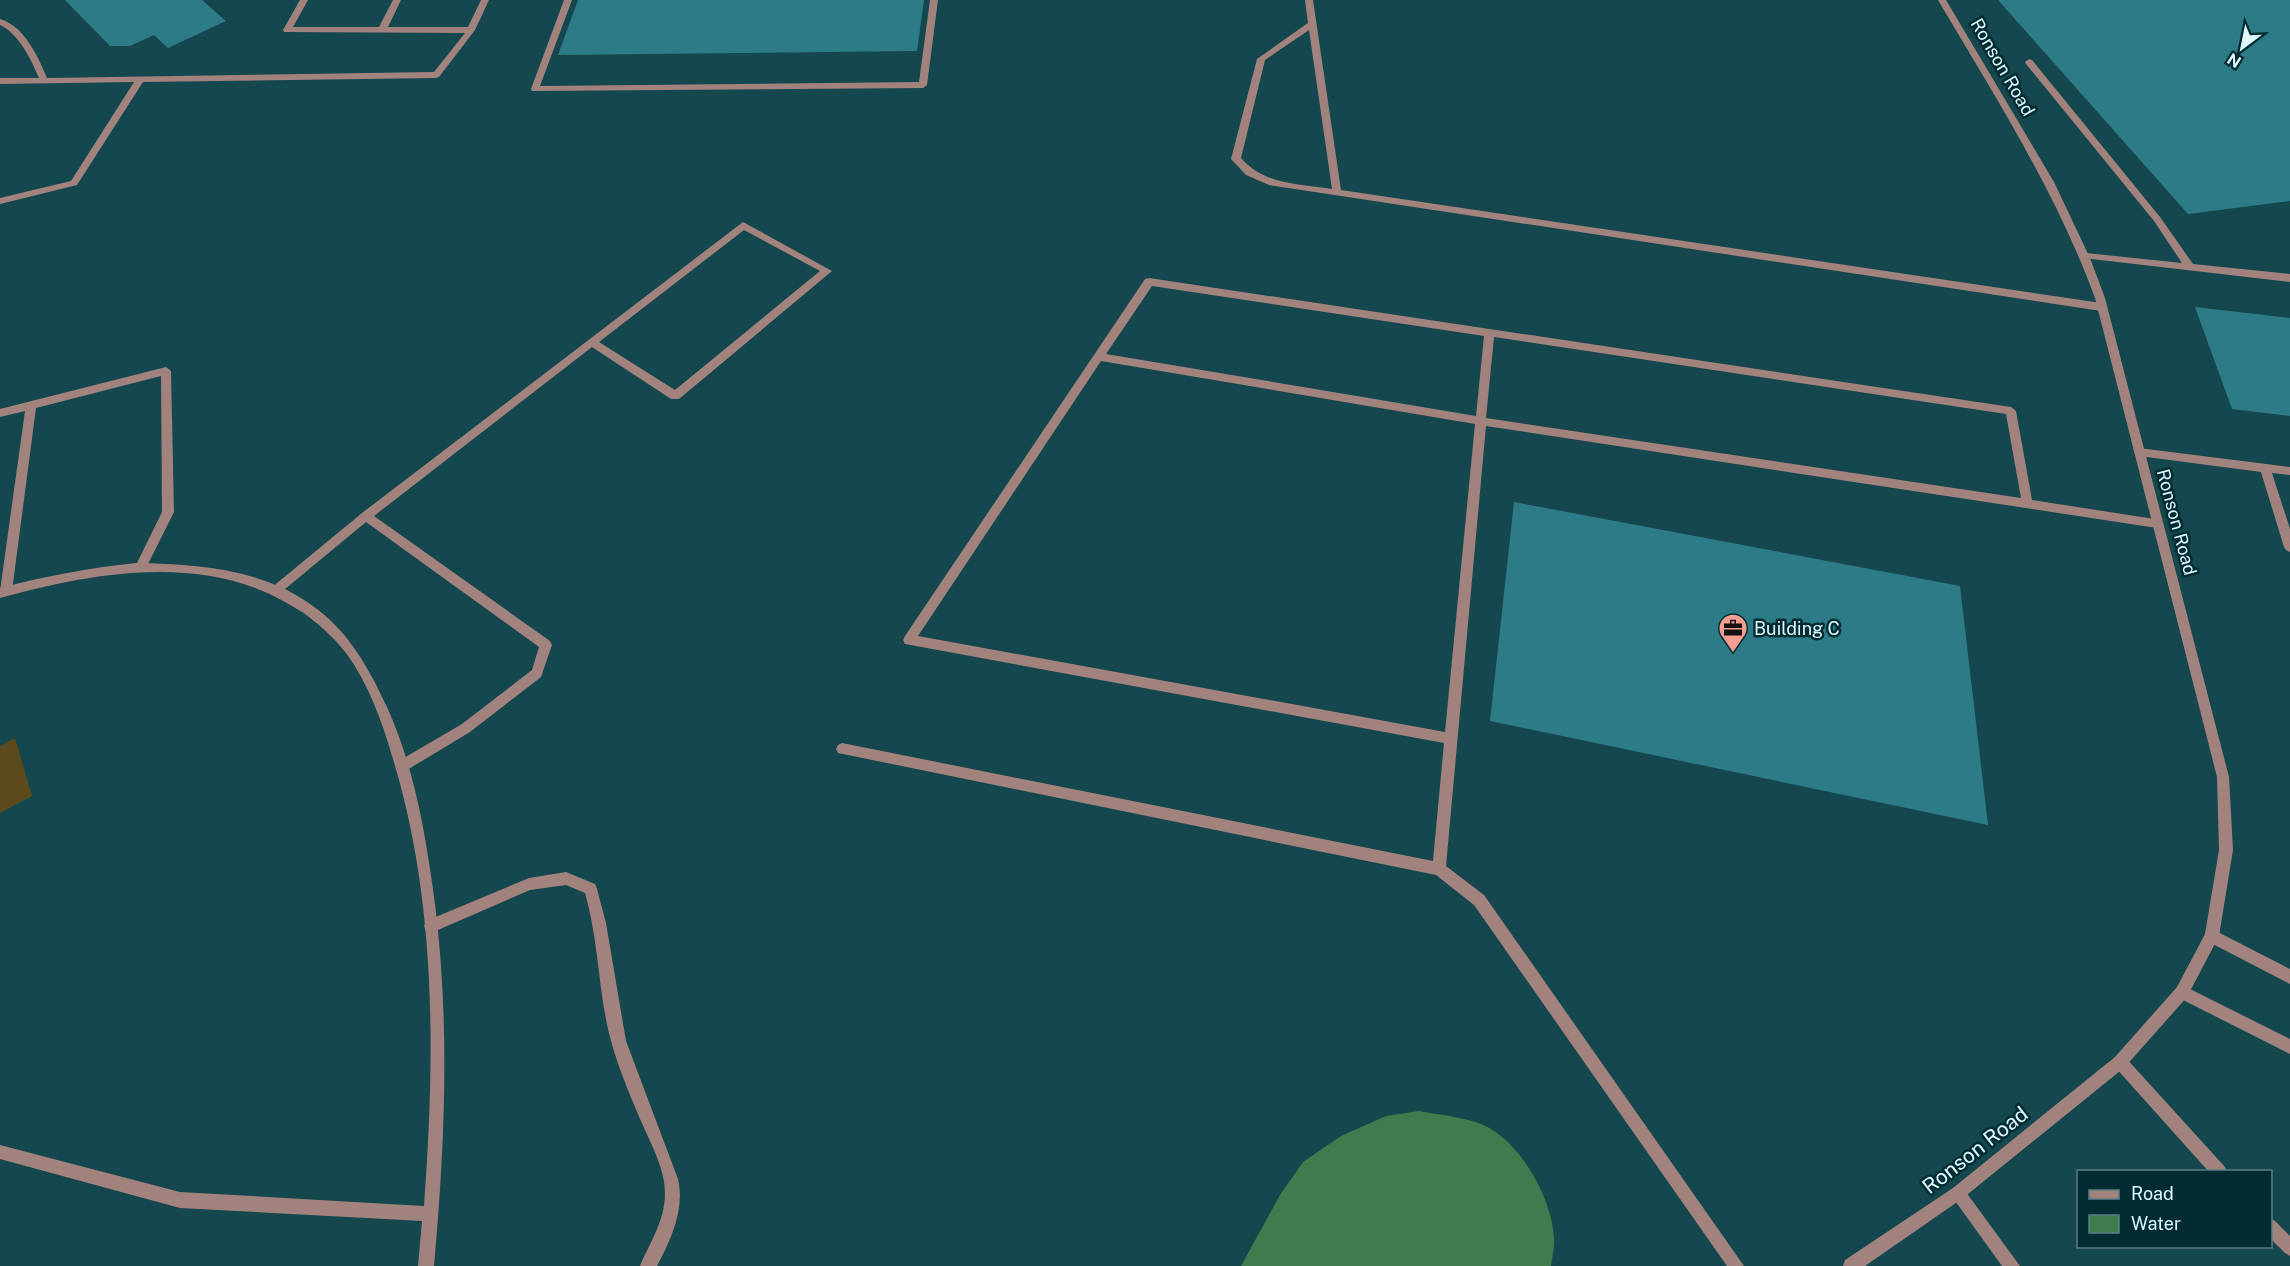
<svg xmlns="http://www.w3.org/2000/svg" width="2290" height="1266" font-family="'Public Sans',sans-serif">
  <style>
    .green { fill: #5b4a1b }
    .water { fill: #3e7b4d }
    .building { fill: #2e7b88 }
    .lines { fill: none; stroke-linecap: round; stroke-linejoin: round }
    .service { fill: #a2827c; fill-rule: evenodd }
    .minor { fill: #a2827c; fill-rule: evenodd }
    .labels { text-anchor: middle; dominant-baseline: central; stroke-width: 5; stroke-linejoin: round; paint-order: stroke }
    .street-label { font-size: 18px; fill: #e0f9fd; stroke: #022c32 }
    .poi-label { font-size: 18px; fill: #e0f9fd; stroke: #022c32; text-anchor: start }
    .near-street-label { font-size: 21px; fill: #e0f9fd; stroke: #022c32 }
  </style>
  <rect width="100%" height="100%" fill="#15474f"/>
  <path class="green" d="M 15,738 L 32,796 L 0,813 L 0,746 Z"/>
  <path class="water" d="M 1419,1111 C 1440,1115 1474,1118 1491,1129 C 1524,1149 1552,1200 1554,1238 C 1555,1247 1552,1257 1551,1266 L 1241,1266 L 1280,1195 L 1303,1162 L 1341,1136 L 1386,1116 Z"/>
  <path class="building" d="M 65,0 L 202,0 L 226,21 L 168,48 L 154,35 L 130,46 L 110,46 Z
    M 578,0 L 924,0 L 917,51 L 558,55 Z
    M 1998,0 L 2290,0 L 2290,201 L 2188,214 Z
    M 2195,307 L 2290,318 L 2290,416 L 2232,409 Z
    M 1514,502 L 1960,586 L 1988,825 L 1490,721 Z"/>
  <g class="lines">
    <path class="service" d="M 300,0 L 308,0 L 293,27 L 379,27 L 393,0 L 401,0 L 388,27 L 468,27 L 481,0 L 489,0 L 475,30 L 439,77 L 436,78 L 143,82 L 77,185 L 0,204 L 0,198 L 71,181 L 134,82 L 0,84 L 0,78 L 39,78 C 31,59 19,34 0,25 L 0,19 C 24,26 38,56 47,78 L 434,72 L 465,33 L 284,32 L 283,30 Z
      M 564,0 L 572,0 L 540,86 L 919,82 L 930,0 L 938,0 L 927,85 L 923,88 L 532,91 L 531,89 Z
      M 1305,0 L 1313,0 L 1341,190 L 2101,303 L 2106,307 L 2101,311 L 1269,185 L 1246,175 L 1231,159 L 1257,59 L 1308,23 ZM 1309,30 L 1332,189 C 1298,184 1265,185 1241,158 L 1265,60 Z
      M 2029,59 L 2032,60 L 2160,217 L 2193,264 L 2290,274 L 2290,282 L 2083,258 L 2081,256 L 2086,253 L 2182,263 L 2154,221 L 2026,64 L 2025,62 Z
      M 743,222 L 832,271 L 679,399 L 671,399 L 592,347 L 374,516 L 550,641 L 552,645 L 541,677 L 470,732 L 407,770 L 402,772 L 397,770 L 396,766 L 397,762 L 462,724 L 532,670 L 539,647 L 366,522 L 279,594 L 271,594 L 269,591 L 271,588 L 362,513 ZM 744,230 L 820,271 L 675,390 L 599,342 Z
      M 1149,278 L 2011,407 L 2016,411 L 2032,500 L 2161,520 L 2163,523 L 2161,526 L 2157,528 L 1486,426 L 1446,866 L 1484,895 L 1744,1266 L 1727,1266 L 1474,905 L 1436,875 L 838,753 L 836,749 L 838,745 L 842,743 L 1433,861 L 1444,743 L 905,644 L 903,640 L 905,636 L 1145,279 ZM 1152,286 L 1484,336 L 1476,416 L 1106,354 ZM 1494,337 L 2006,414 L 2021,498 L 1486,418 ZM 1101,361 L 1475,424 L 1445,732 L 918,636 Z
      M 166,367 L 171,371 L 174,512 L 145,570 L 137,570 L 135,567 L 162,512 L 161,376 L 36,408 L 12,591 L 10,594 L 2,594 L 0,591 L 25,411 L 0,417 L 0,409 Z
      M 2139,448 L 2290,467 L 2290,475 L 2272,473 L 2290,529 L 2290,552 L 2286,550 L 2284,547 L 2261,472 L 2139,456 L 2134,452 Z
      M 566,872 L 595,884 L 597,889 L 606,923 L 626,1041 L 678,1179 C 685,1209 671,1240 657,1266 L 640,1266 C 650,1242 665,1221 665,1193 C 665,1168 650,1142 640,1119 C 628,1090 615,1060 608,1029 C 598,984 598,938 585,893 L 566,885 L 530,890 L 431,933 L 426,931 L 424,926 L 426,921 L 529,878 Z
      M 2212,929 L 2290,969 L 2290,984 L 2207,941 L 2205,936 L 2207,931 Z
      M 2182,985 L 2290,1039 L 2290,1054 L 2177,997 L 2175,992 L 2177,987 Z
      M 2120,1055 L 2125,1057 L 2225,1167 L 2227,1172 L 2209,1172 L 2115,1067 L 2113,1062 L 2115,1057 Z
      M 1958,1185 L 1963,1188 L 2020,1266 L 2002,1266 L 1953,1198 L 1950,1193 L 1953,1188 Z
      M 2270,1218 L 2275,1221 L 2290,1236 L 2290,1256 L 2285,1253 L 2270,1238 Z"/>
    <path class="minor" d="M 1938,0 L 1946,0 L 2054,182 L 2090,258 L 2105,298 L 2229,777 L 2233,850 L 2219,936 L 2187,997 L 2125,1067 L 1963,1198 L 1865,1266 L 1843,1266 L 1845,1260 L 1953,1188 L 2115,1057 L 2177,987 L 2205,934 L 2219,850 L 2217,777 L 2095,298 C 2056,191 1995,97 1938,0 Z
      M 136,563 C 198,564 266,569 317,609 C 351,635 369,669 387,707 C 410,758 422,814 430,869 C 451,1001 446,1133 434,1266 L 418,1266 L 422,1221 L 180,1208 L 0,1159 L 0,1145 L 180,1192 L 424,1206 C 435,1057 437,901 392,756 C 382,721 368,683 346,653 C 336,640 322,627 309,617 C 302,611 293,607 285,602 C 200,553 90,573 0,598 L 0,588 C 45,576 89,568 136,563 Z"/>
  </g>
  <defs>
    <g id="office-pin" transform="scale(1.5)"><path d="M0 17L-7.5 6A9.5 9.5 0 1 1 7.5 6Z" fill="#f59d8e" stroke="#022c32"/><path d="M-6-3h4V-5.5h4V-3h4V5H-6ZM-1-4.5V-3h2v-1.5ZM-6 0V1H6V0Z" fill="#111"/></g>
  </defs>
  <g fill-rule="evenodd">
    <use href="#office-pin" x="1733" y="628"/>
  </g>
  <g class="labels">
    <g class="street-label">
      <text transform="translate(2003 67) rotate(60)">Ronson Road</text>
      <text transform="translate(2177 522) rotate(75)">Ronson Road</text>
    </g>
    <g class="poi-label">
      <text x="1754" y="628">Building C</text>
    </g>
    <g class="near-street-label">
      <text transform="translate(1975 1150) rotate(-38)">Ronson Road</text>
    </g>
  </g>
  <rect x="2077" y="1170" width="195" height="78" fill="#022c32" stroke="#5b7e83" stroke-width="1.5"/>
  <rect x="2089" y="1190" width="30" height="9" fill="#a2827c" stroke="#5b7e83" stroke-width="1.5"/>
  <text x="2131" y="1200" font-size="18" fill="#e0f9fd">Road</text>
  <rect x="2089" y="1215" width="30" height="18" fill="#3e7b4d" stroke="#5b7e83" stroke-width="1.5"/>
  <text x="2131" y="1230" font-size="18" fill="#e0f9fd">Water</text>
  <g transform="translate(2242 48) rotate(212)" stroke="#022c32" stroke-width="4.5" paint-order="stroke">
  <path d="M0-4.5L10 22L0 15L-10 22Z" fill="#e0f9fd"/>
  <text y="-9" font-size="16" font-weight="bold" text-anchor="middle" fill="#e0f9fd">N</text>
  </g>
</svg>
